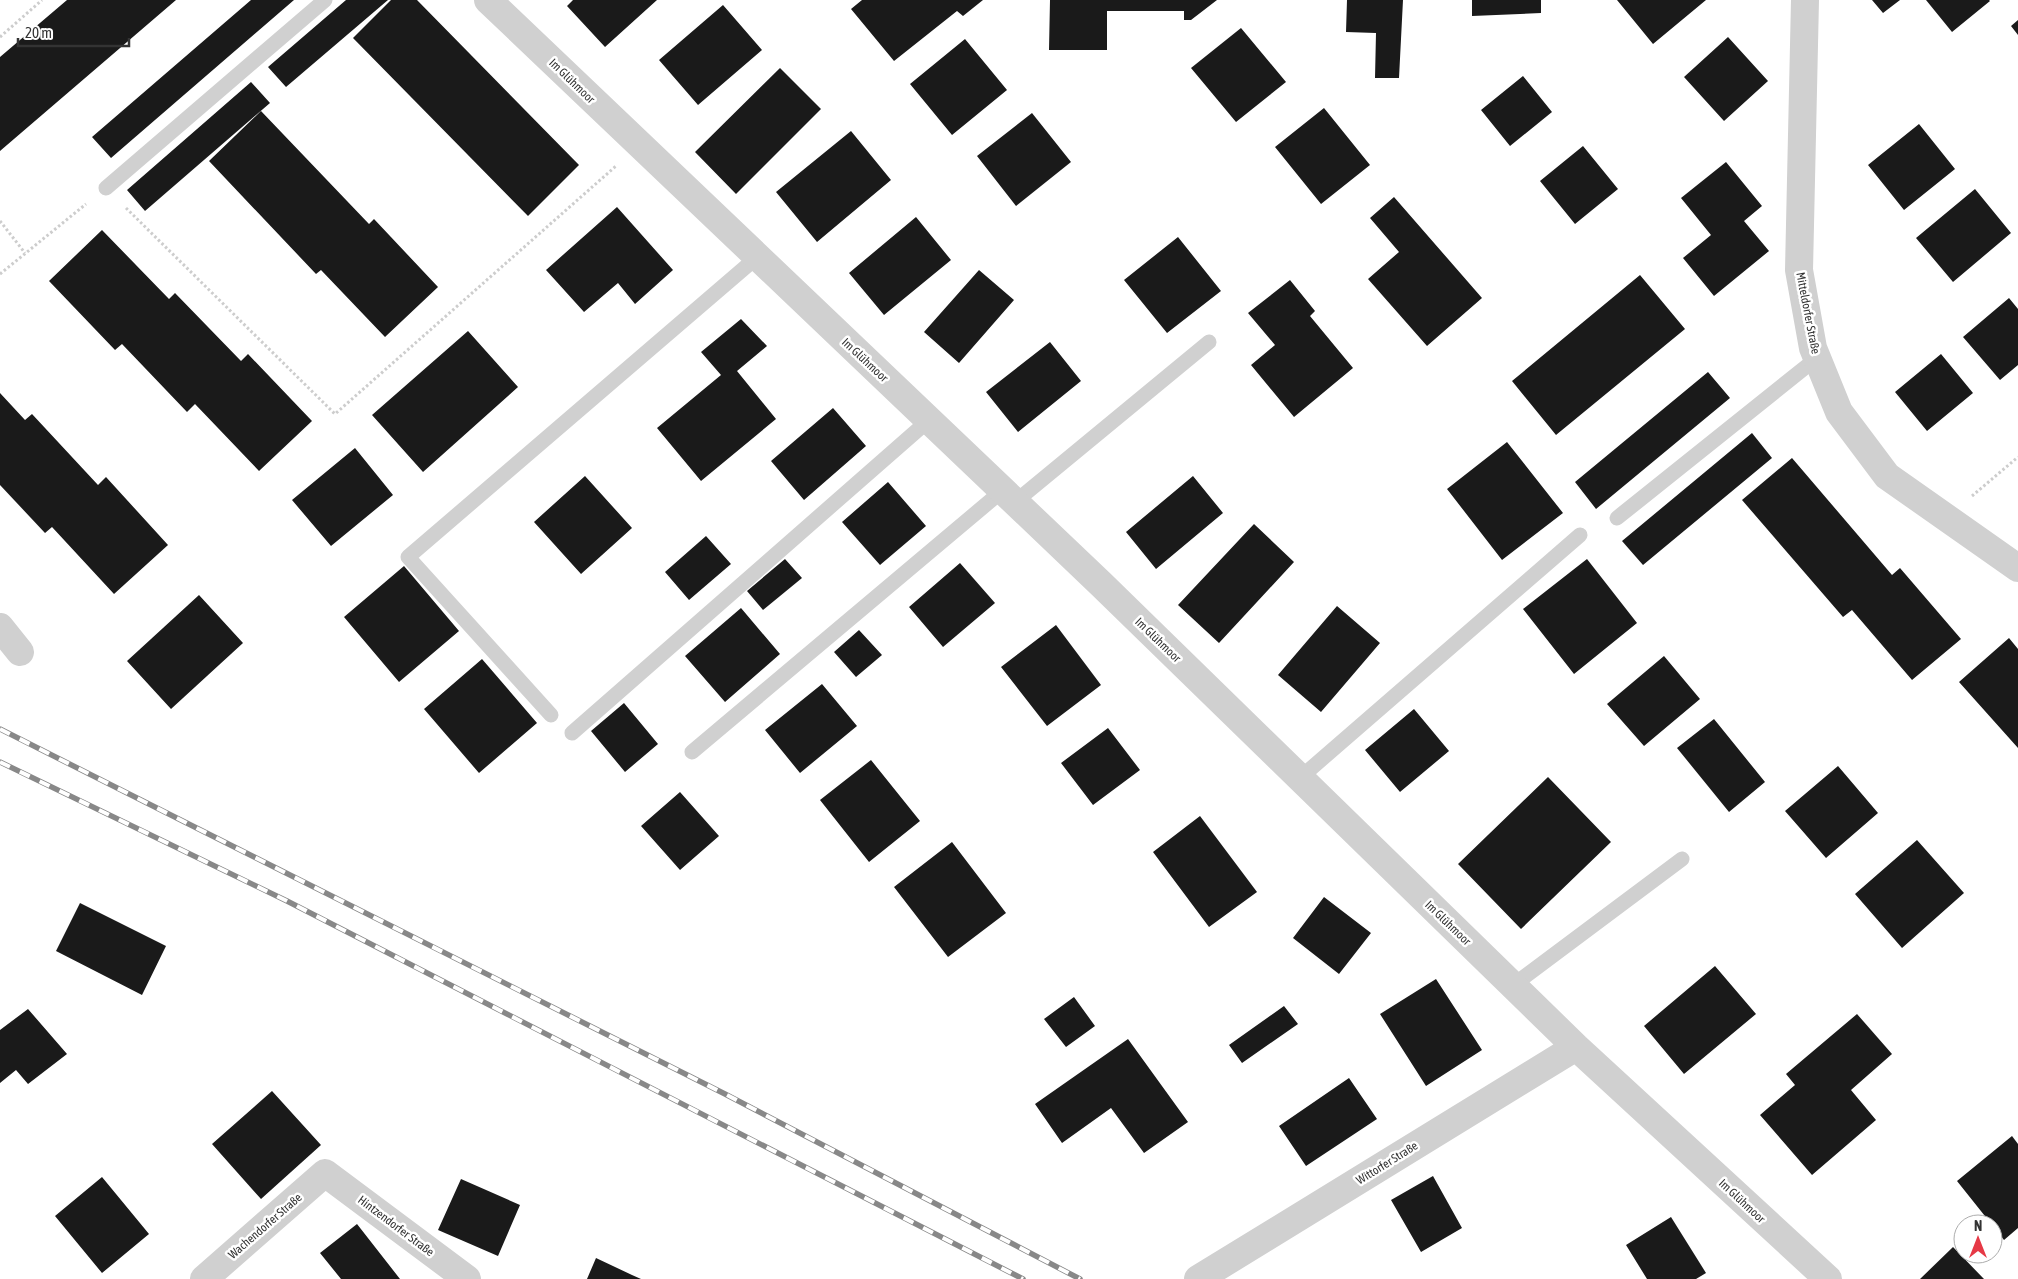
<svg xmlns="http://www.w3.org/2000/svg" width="2018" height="1279" font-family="'Asap Condensed',sans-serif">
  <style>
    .building { fill: #1a1a1a }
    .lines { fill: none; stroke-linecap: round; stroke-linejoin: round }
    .path { stroke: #cdcdcd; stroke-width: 3; stroke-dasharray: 2.5 2.5; stroke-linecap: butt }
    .service { stroke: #d0d0d0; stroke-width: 15 }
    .minor { stroke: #d0d0d0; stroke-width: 28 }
    .rail-casing { stroke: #888; stroke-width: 5.5 }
    .rail { stroke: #fff; stroke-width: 4; stroke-dasharray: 11; stroke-linecap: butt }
    .labels { text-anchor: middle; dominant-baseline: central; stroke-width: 5; stroke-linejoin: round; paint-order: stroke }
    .street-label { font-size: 12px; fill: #333; stroke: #fff }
  </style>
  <rect width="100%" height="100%" fill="#fff"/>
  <path class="building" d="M 67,0 L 176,0 L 0,151 L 0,57 Z
    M 251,0 L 294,0 L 111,158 L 92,137 Z
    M 346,0 L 388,0 L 286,87 L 268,67 Z
    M 391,0 L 417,0 L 579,165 L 528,216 L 353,38 Z
    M 573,0 L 657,0 L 605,47 L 567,6 Z
    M 862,0 L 983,0 L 963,16 L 957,11 L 894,61 L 851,9 Z
    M 1050,0 L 1217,0 L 1191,20 L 1184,20 L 1184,11 L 1107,11 L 1107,50 L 1049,50 Z
    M 1347,0 L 1403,0 L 1399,78 L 1375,78 L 1376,33 L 1346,32 Z
    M 1472,0 L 1541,0 L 1541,13 L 1472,16 Z
    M 1617,0 L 1706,0 L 1653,44 Z
    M 1872,0 L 1900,0 L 1883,13 Z
    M 1926,0 L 1989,0 L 1990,1 L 1952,32 Z
    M 723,5 L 762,50 L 698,105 L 659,60 Z
    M 2018,20 L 2018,35 L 2011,26 Z
    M 1241,28 L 1286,82 L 1236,122 L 1191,68 Z
    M 1728,37 L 1768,81 L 1724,121 L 1684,77 Z
    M 965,39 L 1007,90 L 952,135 L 910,84 Z
    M 780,68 L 821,109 L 736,194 L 695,152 Z
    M 1523,76 L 1552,112 L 1510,146 L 1481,110 Z
    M 251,82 L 270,103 L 145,211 L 127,190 Z
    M 1324,108 L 1370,165 L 1321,204 L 1275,147 Z
    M 261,111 L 369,224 L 374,219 L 438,287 L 385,337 L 321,270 L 316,274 L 209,161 Z
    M 1032,113 L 1071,162 L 1016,206 L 977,156 Z
    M 1919,124 L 1955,169 L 1904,210 L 1868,165 Z
    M 851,131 L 891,180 L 817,242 L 776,192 Z
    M 1583,146 L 1618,189 L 1575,224 L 1540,181 Z
    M 1726,162 L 1762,206 L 1744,221 L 1769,251 L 1714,296 L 1683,258 L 1711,235 L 1681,198 Z
    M 1975,189 L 2011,233 L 1953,282 L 1916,238 Z
    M 1394,197 L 1482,298 L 1427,346 L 1368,279 L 1399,252 L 1370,218 Z
    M 617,207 L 673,270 L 635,304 L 618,283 L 584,312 L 546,270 Z
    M 916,217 L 951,260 L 884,315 L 849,273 Z
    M 102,230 L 169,299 L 175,293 L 241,361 L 248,354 L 312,421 L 259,471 L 195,404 L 187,412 L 122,344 L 115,350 L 49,281 Z
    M 1178,237 L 1221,291 L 1167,333 L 1124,280 Z
    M 979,270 L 1014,300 L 959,363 L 924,332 Z
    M 1640,275 L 1685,329 L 1556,435 L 1512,381 Z
    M 1290,280 L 1315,311 L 1310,316 L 1353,368 L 1294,417 L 1251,365 L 1275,345 L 1248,313 Z
    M 2009,298 L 2018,309 L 2018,365 L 2000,380 L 1963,337 Z
    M 741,319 L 767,346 L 737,371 L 776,419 L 701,481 L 657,428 L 721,375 L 701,352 Z
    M 468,331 L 518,387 L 423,472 L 372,415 Z
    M 1050,342 L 1081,381 L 1018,432 L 986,392 Z
    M 1941,354 L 1973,393 L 1927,431 L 1895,392 Z
    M 1708,372 L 1730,398 L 1596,509 L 1575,482 Z
    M 0,393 L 25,420 L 32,414 L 98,485 L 106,477 L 168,545 L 114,594 L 52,527 L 45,533 L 0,485 Z
    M 833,408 L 866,446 L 804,500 L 771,461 Z
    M 1752,433 L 1772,458 L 1643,565 L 1622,541 Z
    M 1507,442 L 1563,513 L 1502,560 L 1447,489 Z
    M 355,448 L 393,495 L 331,546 L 292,500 Z
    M 1792,458 L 1892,575 L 1900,568 L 1961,639 L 1912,680 L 1852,610 L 1843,617 L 1742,500 Z
    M 585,476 L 632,528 L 581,574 L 534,522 Z
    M 1193,476 L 1223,513 L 1156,569 L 1126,532 Z
    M 888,482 L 926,526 L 880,565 L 842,522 Z
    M 1254,524 L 1294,562 L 1219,643 L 1178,605 Z
    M 706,536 L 731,564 L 689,600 L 665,572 Z
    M 785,559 L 802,578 L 763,610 L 747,591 Z
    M 1587,559 L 1637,623 L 1574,674 L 1523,609 Z
    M 960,563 L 995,603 L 943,647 L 909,607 Z
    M 404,566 L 459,631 L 399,682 L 344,617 Z
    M 199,595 L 243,643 L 171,709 L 127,661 Z
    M 1337,606 L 1380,643 L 1321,712 L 1278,675 Z
    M 741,608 L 780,654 L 725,702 L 685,656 Z
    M 1056,625 L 1101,685 L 1047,726 L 1001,667 Z
    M 859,630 L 882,655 L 856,677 L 834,652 Z
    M 2009,638 L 2018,649 L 2018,748 L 1959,682 Z
    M 1664,656 L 1700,699 L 1644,746 L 1607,704 Z
    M 482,659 L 537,723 L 479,773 L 424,709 Z
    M 822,684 L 857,726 L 800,773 L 765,730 Z
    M 624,703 L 658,744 L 625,772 L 591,731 Z
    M 1414,709 L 1449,751 L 1400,792 L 1365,750 Z
    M 1714,719 L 1765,782 L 1729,812 L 1677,748 Z
    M 1108,728 L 1140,770 L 1093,805 L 1061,763 Z
    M 871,760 L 920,821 L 869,862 L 820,800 Z
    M 1838,766 L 1878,813 L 1826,858 L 1785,811 Z
    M 1548,777 L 1611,842 L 1521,929 L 1458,864 Z
    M 680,792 L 719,836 L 680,870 L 641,826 Z
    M 1200,816 L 1257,892 L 1209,927 L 1153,852 Z
    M 1917,840 L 1964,893 L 1902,948 L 1855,894 Z
    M 952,842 L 1006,913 L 948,957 L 894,887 Z
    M 1324,897 L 1371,933 L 1339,974 L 1293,938 Z
    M 80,903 L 166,946 L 142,995 L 56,951 Z
    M 1715,966 L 1756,1014 L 1684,1074 L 1644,1026 Z
    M 1436,979 L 1482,1050 L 1426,1086 L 1380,1014 Z
    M 1074,997 L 1095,1026 L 1066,1047 L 1044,1019 Z
    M 1284,1006 L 1298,1024 L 1242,1063 L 1229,1045 Z
    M 28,1009 L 67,1054 L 28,1084 L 16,1070 L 0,1083 L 0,1030 Z
    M 1857,1014 L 1892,1054 L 1851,1090 L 1876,1120 L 1812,1175 L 1760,1115 L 1795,1085 L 1786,1074 Z
    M 1128,1039 L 1188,1122 L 1144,1153 L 1111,1108 L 1062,1143 L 1035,1104 Z
    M 1349,1078 L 1377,1119 L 1306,1166 L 1279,1126 Z
    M 272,1091 L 321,1145 L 261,1199 L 212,1144 Z
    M 2012,1136 L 2018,1144 L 2018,1228 L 2004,1240 L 1957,1181 Z
    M 1433,1176 L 1462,1228 L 1421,1252 L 1391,1200 Z
    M 102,1177 L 149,1234 L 102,1273 L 55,1216 Z
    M 461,1179 L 520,1205 L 498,1256 L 438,1230 Z
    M 1671,1217 L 1706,1273 L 1696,1279 L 1647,1279 L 1626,1245 Z
    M 357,1224 L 400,1279 L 341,1279 L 320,1253 Z
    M 1953,1247 L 1984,1279 L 1920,1279 Z
    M 596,1258 L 632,1275 L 641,1279 L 587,1279 Z"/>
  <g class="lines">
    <path class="path" d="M 0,37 L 42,0
      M 126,208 L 335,414 L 616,166
      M 0,221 L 25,253
      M 0,274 L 86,204
      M 1972,496 L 2018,457"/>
    <path class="service" d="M 106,188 L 325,0
      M 1015,502 L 1209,342
      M 1617,518 L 1817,358
      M 551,715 L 408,557 L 756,258
      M 572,733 L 929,420
      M 692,752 L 1002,491
      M 1300,778 L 1580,535
      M 1512,986 L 1682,859"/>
    <path class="minor" d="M 488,0 L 1101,584 L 1576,1047 L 1828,1279
      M 1805,0 L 1799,270 L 1813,348 L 1839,412 L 1887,476 L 2018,568
      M 0,627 L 20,652
      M 204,1279 L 325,1173 L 467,1279
      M 1198,1279 L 1576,1047"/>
    <g class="rail-casing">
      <path id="rail" d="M 0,729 L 725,1094 L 1080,1279
        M 0,762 L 287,901 L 1023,1279"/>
    </g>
    <use href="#rail" class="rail"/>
  </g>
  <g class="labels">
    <g class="street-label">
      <text transform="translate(572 81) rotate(44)">Im Glühmoor</text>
      <text transform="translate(1808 313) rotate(79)">Mitteldorfer Straße</text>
      <text transform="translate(865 360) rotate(43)">Im Glühmoor</text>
      <text transform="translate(1158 640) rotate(44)">Im Glühmoor</text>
      <text transform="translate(1448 923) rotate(44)">Im Glühmoor</text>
      <text transform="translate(1387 1163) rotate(-32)">Wittorfer Straße</text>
      <text transform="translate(1742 1201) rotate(43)">Im Glühmoor</text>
      <text transform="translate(265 1226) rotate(-41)">Wachendorfer Straße</text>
      <text transform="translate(396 1226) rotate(37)">Hintzendorfer Straße</text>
    </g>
  </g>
  <g transform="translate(1978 1239)"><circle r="24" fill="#ffffff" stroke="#adadad"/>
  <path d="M0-4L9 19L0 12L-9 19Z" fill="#e63946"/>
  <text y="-8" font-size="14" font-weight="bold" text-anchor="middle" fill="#333333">N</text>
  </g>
  <path d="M18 38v8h111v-8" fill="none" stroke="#333333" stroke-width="2.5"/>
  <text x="25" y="38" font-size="15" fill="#333333" stroke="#ffffff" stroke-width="4" paint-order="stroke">20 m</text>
</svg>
